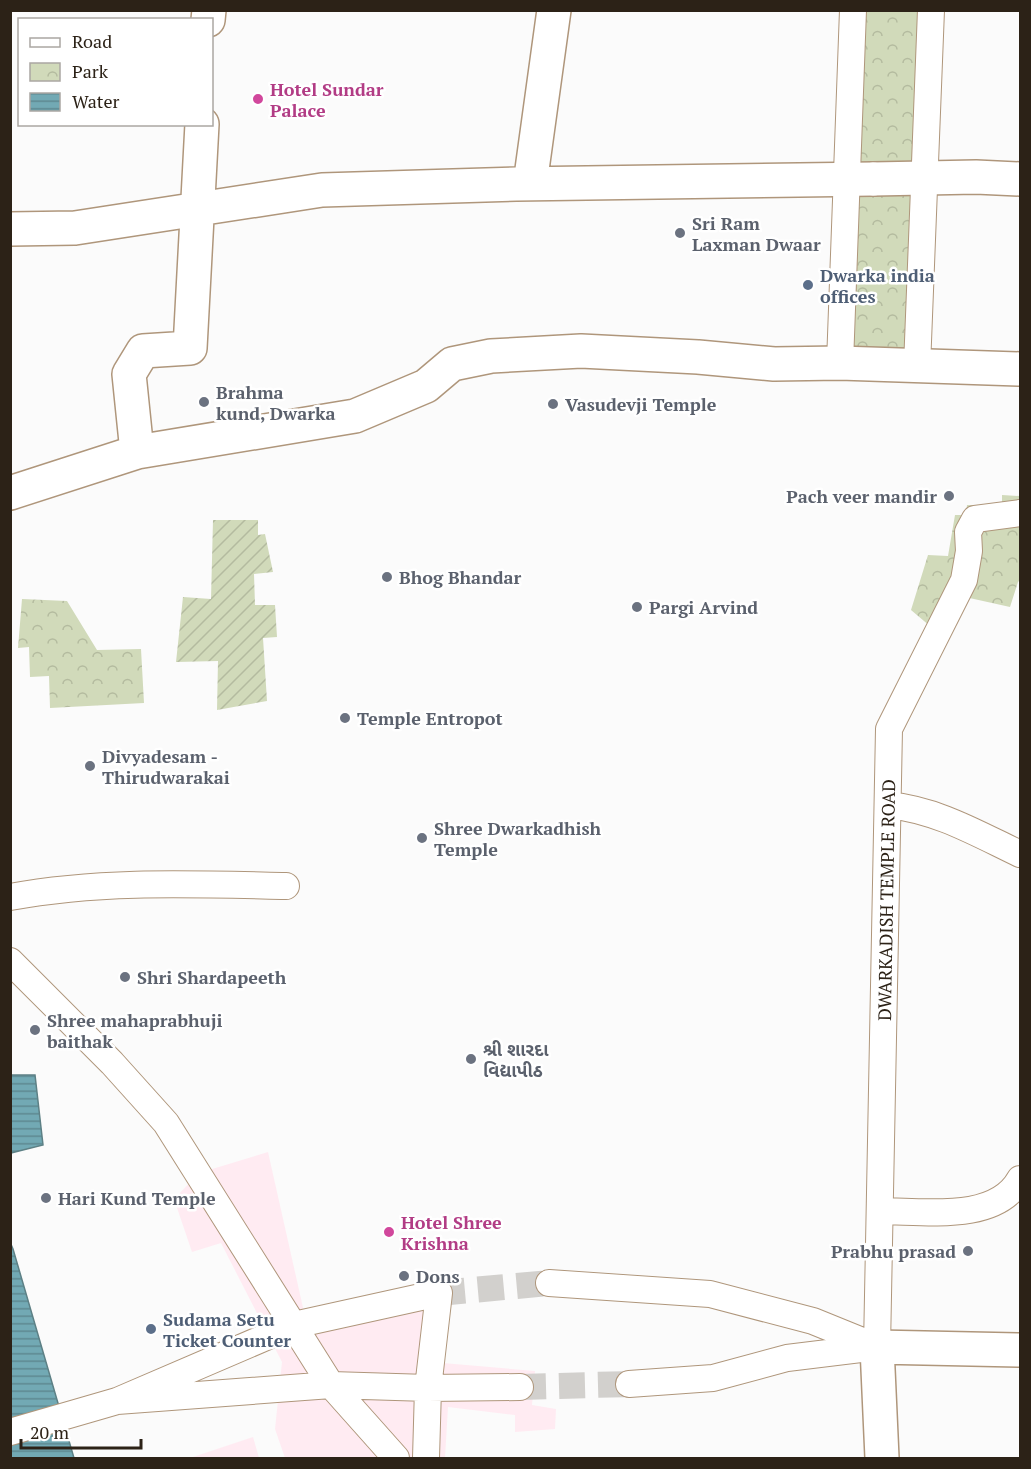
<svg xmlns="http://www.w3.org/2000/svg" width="1031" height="1469" font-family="'PT Serif','Noto Sans Gujarati',serif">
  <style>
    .commercial { fill: #ffebf2 }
    .park { fill: url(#park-crowns) }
    .garden { fill: url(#garden-furrows) }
    .water { fill: url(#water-rules); stroke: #5d8085; stroke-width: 1.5 }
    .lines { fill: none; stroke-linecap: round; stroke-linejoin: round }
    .pedestrian-tunnel { stroke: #d2d0cd; stroke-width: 26; stroke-dasharray: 26 13; stroke-linecap: butt }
    .pedestrian-casing { stroke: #af967b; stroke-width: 28 }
    .minor-casing { stroke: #af967b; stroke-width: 36 }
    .tertiary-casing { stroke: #af967b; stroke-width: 36 }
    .secondary-casing { stroke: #af967b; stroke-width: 36 }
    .pedestrian { stroke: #fff; stroke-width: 26 }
    .minor { stroke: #fff; stroke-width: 33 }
    .tertiary { stroke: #fff; stroke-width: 33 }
    .secondary { stroke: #fff; stroke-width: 33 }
    .hotel-dot { fill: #d1479c; stroke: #fff; stroke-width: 2 }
    .worship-dot { fill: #6b7280; stroke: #fff; stroke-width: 2 }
    .service-dot { fill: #5c6f8a; stroke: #fff; stroke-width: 2 }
    .labels { text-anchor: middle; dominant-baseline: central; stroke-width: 5; stroke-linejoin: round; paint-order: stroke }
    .hotel-label { font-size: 18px; font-weight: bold; fill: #b23c85; stroke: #fff; text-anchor: start }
    .worship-label { font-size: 18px; font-weight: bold; fill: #5b616d; stroke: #fff; text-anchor: start }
    .service-label { font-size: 18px; font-weight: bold; fill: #4e5e75; stroke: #fff; text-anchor: start }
    .street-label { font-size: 18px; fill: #2c2217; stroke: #fff }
  </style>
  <defs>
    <pattern id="park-crowns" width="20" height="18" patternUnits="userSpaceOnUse" patternTransform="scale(1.5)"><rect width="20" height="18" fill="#d1daba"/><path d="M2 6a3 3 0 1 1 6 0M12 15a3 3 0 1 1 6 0" fill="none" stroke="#b4bb9f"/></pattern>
    <pattern id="garden-furrows" width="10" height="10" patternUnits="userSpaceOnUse" patternTransform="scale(1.5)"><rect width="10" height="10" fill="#d1daba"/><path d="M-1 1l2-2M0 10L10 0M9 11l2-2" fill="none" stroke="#b4bb9f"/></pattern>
    <pattern id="water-rules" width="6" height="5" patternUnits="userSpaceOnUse" patternTransform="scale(1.5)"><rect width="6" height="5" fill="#72a9b4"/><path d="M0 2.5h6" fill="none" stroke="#5e8991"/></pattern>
  </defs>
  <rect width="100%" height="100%" fill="#fbfbfb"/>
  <path class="commercial" d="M 268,1152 L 306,1321 L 439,1293 L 431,1362 L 535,1371 L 532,1405 L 556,1409 L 555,1429 L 515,1432 L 515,1415 L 448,1407 L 445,1458 L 285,1458 L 275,1429 L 282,1362 L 221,1243 L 192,1252 L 174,1199 L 199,1173 Z
    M 253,1437 L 259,1458 L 190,1458 Z"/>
  <path class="park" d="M 853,11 L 931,11 L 917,367 L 840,363 Z
    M 1002,495 L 1020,496 L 1020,580 L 1018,582 L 1010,607 L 956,595 L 937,632 L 911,610 L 928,555 L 948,556 L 955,515 L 966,515 L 967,505 L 1002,505 Z
    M 22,599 L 67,601 L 97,650 L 141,649 L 144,703 L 50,708 L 49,676 L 30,677 L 29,647 L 18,648 Z"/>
  <path class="garden" d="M 213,520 L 258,520 L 258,535 L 265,534 L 273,572 L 254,574 L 255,605 L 275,605 L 277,637 L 263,638 L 267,701 L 217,710 L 218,661 L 176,662 L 183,597 L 211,599 Z"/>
  <path class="water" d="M 11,1075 L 35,1075 L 43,1145 L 11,1153 Z
    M 10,1242 L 13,1249 L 74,1458 L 11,1458 Z"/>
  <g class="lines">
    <path class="pedestrian-tunnel" d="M 439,1293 L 549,1283
      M 520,1387 L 629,1384"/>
    <g class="pedestrian-casing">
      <path id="pedestrian" d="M 840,363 L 853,10
        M 917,367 L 931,10
        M 888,805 C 937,810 976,833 1020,854
        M 10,897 C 101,880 194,884 286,886
        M 10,961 L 112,1063 L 166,1123 L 331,1385 L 117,1401
        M 880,1211 C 924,1211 996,1223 1020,1179
        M 549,1283 L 710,1294 L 813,1321 L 877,1347 L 787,1358 L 713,1378 L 629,1384
        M 877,1347 L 889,729 L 964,580 L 969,551 L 968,532 L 975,519 L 1020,513
        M 10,1432 L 117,1401 L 294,1325 L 439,1293 L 428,1388 L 331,1385 L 396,1458
        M 426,1458 L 428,1388 L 520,1387"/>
    </g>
    <g class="minor-casing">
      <path id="minor" d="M 208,20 L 209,10
        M 530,184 L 554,10
        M 10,229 L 75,228 L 322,190 L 516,184 L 873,179
        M 137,452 L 129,374 L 143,351 L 190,348 L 202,124
        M 10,493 L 137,452 L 355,416 L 426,386 L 452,364 L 491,356 L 581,351 L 698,357 L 774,364 L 840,363 L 1020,369"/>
    </g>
    <g class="tertiary-casing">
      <path id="tertiary" d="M 873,179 L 976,177 L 1020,179"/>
    </g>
    <g class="secondary-casing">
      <path id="secondary" d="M 882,1458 L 877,1347 L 1020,1350"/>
    </g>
    <use href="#pedestrian" class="pedestrian"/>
    <use href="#minor" class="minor"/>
    <use href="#tertiary" class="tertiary"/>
    <use href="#secondary" class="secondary"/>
  </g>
  <g class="hotel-dot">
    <circle cx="258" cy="99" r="6"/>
    <circle cx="389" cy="1232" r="6"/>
  </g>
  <g class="worship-dot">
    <circle cx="680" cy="233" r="6"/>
    <circle cx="204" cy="402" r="6"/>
    <circle cx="553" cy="404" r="6"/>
    <circle cx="949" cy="496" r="6"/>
    <circle cx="387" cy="577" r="6"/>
    <circle cx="637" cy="607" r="6"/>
    <circle cx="345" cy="718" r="6"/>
    <circle cx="90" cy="766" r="6"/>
    <circle cx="422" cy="838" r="6"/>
    <circle cx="125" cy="977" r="6"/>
    <circle cx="35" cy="1030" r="6"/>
    <circle cx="471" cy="1059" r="6"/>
    <circle cx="46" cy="1198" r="6"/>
    <circle cx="968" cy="1251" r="6"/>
    <circle cx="404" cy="1276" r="6"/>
  </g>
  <g class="service-dot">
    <circle cx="808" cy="285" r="6"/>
    <circle cx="151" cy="1329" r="6"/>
  </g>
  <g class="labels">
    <g class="hotel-label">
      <text x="270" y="89">Hotel Sundar<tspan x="270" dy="21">Palace</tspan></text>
      <text x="401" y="1222">Hotel Shree<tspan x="401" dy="21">Krishna</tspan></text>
    </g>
    <g class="worship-label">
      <text x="692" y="223">Sri Ram<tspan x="692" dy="21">Laxman Dwaar</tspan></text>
      <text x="216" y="392">Brahma<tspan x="216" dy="21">kund, Dwarka</tspan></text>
      <text x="565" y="404">Vasudevji Temple</text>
      <text x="937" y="496" text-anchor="end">Pach veer mandir</text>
      <text x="399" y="577">Bhog Bhandar</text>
      <text x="649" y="607">Pargi Arvind</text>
      <text x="357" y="718">Temple Entropot</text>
      <text x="102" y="756">Divyadesam -<tspan x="102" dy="21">Thirudwarakai</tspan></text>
      <text x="434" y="828">Shree Dwarkadhish<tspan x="434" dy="21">Temple</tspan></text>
      <text x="137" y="977">Shri Shardapeeth</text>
      <text x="47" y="1020">Shree mahaprabhuji<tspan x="47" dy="21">baithak</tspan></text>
      <text x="483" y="1049">શ્રી શારદા<tspan x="483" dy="21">વિદ્યાપીઠ</tspan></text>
      <text x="58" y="1198">Hari Kund Temple</text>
      <text x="956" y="1251" text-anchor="end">Prabhu prasad</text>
      <text x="416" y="1276">Dons</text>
    </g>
    <g class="service-label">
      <text x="820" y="275">Dwarka india<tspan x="820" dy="21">offices</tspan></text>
      <text x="163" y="1319">Sudama Setu<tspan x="163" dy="21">Ticket Counter</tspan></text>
    </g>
    <g class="street-label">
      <text transform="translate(886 900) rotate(-89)">DWARKADISH TEMPLE ROAD</text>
    </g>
  </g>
  <rect width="1031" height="1469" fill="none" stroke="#2c2217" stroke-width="24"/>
  <rect x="18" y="18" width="195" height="108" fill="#ffffff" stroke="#aba7a2" stroke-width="1.5"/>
  <rect x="30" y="38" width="30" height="9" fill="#ffffff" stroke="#aba7a2" stroke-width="1.5"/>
  <text x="72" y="48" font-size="18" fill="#2c2217">Road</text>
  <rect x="30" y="63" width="30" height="18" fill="url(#park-crowns)" stroke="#aba7a2" stroke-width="1.5"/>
  <text x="72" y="78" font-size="18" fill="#2c2217">Park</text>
  <rect x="30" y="93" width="30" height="18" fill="url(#water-rules)" stroke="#aba7a2" stroke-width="1.5"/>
  <text x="72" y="108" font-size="18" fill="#2c2217">Water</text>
  <path d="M21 1439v9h120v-9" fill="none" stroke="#2c2217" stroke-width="3"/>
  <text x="30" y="1439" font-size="18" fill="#2c2217" stroke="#ffffff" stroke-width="4.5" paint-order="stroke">20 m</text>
</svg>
